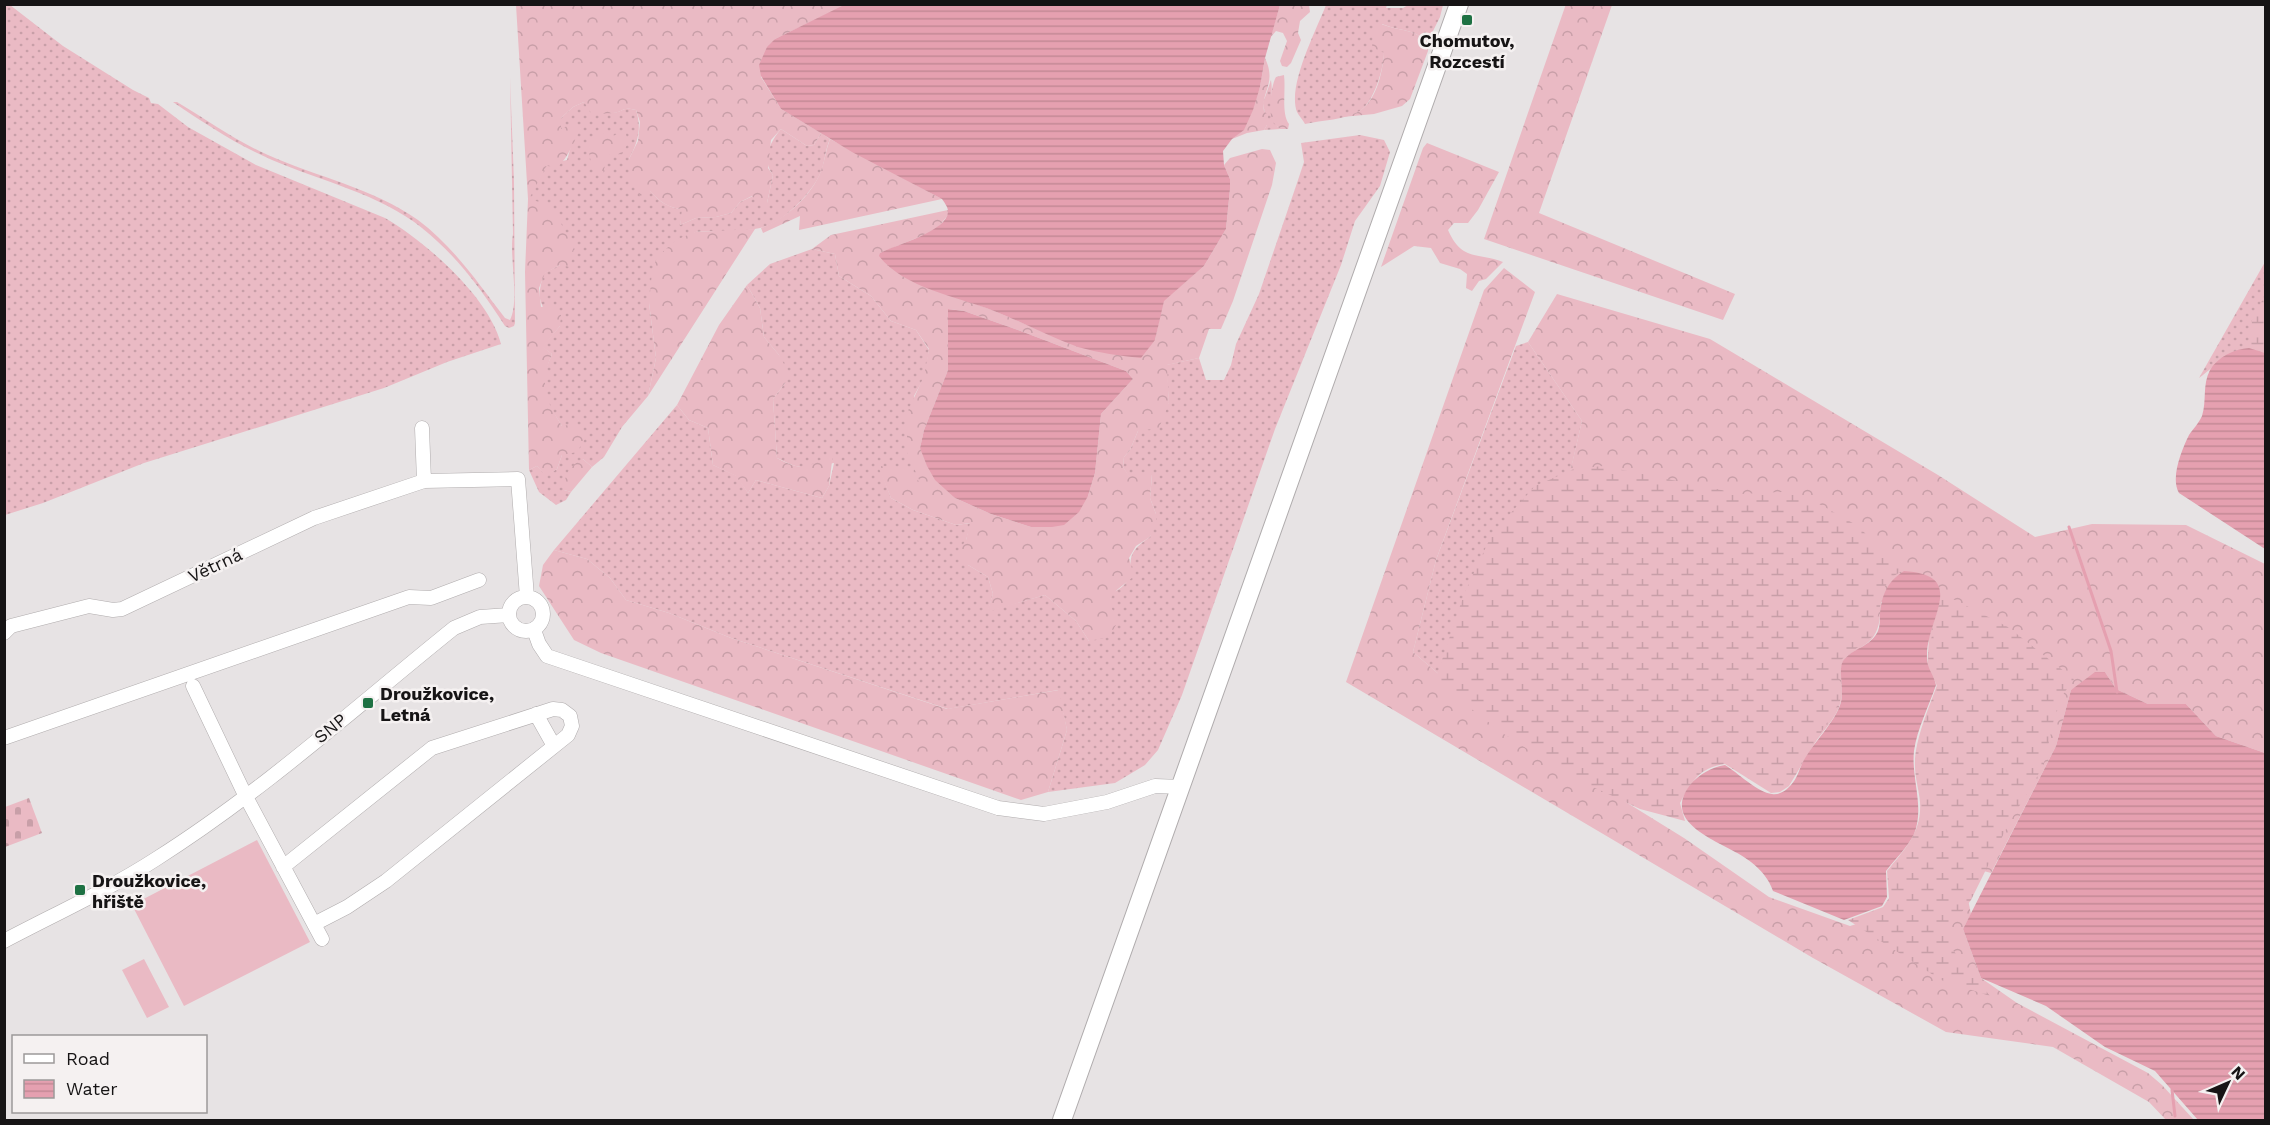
<svg xmlns="http://www.w3.org/2000/svg" width="2270" height="1125" font-family="'Work Sans',sans-serif">
  <style>
    .grass { fill: url(#grass-dots) }
    .forest { fill: url(#forest-crowns); fill-rule: evenodd }
    .wetland { fill: url(#wetland-marsh) }
    .cemetery { fill: url(#cemetery-stones) }
    .garden { fill: #eabac4 }
    .water { fill: url(#water-rules) }
    .lines { fill: none; stroke-linecap: round; stroke-linejoin: round }
    .stream { stroke: #e5a0b0; stroke-width: 3 }
    .minor-casing { stroke: #b0acad; stroke-width: 15 }
    .major-casing { stroke: #b0acad; stroke-width: 20 }
    .minor { stroke: #fff; stroke-width: 14 }
    .major { stroke: #fff; stroke-width: 18 }
    .poi-dot { fill: #1e7143; stroke: #f5f1f1; stroke-width: 2 }
    .labels { text-anchor: middle; dominant-baseline: central; stroke-width: 5; stroke-linejoin: round; paint-order: stroke }
    .poi-label { font-size: 18px; font-weight: bold; fill: #161415; stroke: #f5f1f1; text-anchor: start }
    .street-label { font-size: 18px; fill: #161415; stroke: #f5f1f1 }
  </style>
  <defs>
    <pattern id="grass-dots" width="8" height="8" patternUnits="userSpaceOnUse" patternTransform="scale(1.5)"><rect width="8" height="8" fill="#eabac4"/><path d="M2 2h.1M6 6h.1" fill="none" stroke="#c89fa8" stroke-width="1.8" stroke-linecap="round"/></pattern>
    <pattern id="forest-crowns" width="20" height="18" patternUnits="userSpaceOnUse" patternTransform="scale(1.5)"><rect width="20" height="18" fill="#eabac4"/><path d="M2 6a3 3 0 1 1 6 0M12 15a3 3 0 1 1 6 0" fill="none" stroke="#c89fa8"/></pattern>
    <pattern id="wetland-marsh" width="20" height="14" patternUnits="userSpaceOnUse" patternTransform="scale(1.5)"><rect width="20" height="14" fill="#eabac4"/><path d="M1 5h8M5 5V1M11 12h8M15 12V8" fill="none" stroke="#c89fa8"/></pattern>
    <pattern id="cemetery-stones" width="16" height="16" patternUnits="userSpaceOnUse" patternTransform="scale(1.5)"><rect width="16" height="16" fill="#eabac4"/><path d="M2 7V4a2 2 0 0 1 4 0v3zM10 15v-3a2 2 0 0 1 4 0v3z" fill="#c89fa8"/></pattern>
    <pattern id="water-rules" width="6" height="5" patternUnits="userSpaceOnUse" patternTransform="scale(1.5)"><rect width="6" height="5" fill="#e5a0b0"/><path d="M0 2.5h6" fill="none" stroke="#c48996"/></pattern>
  </defs>
  <rect width="100%" height="100%" fill="#e7e3e4"/>
  <path class="grass" d="M 5,4 L 10,5 L 63,46 L 133,90 L 149,98 L 151,103 L 158,104 L 188,127 L 256,165 L 385,218 C 426,242 489,297 501,344 L 447,362 L 384,388 L 144,463 L 43,503 L 5,515 Z
    M 1326,5 L 1387,5 L 1386,8 L 1403,8 L 1408,5 L 1443,5 L 1440,17 L 1429,39 C 1421,39 1418,34 1411,32 C 1401,29 1391,28 1382,24 C 1383,33 1385,43 1384,52 C 1384,68 1374,102 1360,111 C 1345,120 1322,120 1305,124 C 1303,120 1299,116 1297,112 C 1287,86 1316,31 1326,5 Z
    M 510,77 L 514,182 L 515,323 L 514,326 L 509,328 L 505,326 C 481,289 457,256 422,228 C 380,194 321,181 272,160 C 237,145 204,123 173,102 L 177,102 C 207,120 236,141 268,155 C 317,177 373,188 418,220 C 454,247 478,283 505,318 L 510,320 C 520,301 509,258 513,234 Z
    M 1271,80 C 1274,97 1266,115 1280,129 L 1264,130 L 1267,125 L 1263,103 Z
    M 584,102 C 592,106 603,114 612,113 C 624,112 621,106 636,110 C 642,129 638,142 629,159 C 643,180 655,208 683,209 L 680,225 L 696,218 L 716,217 L 731,213 L 740,202 L 753,196 L 767,203 L 773,175 C 761,160 770,142 781,129 L 807,146 L 814,145 L 821,133 L 830,139 C 825,150 825,163 820,174 C 811,194 782,224 760,228 C 739,233 716,230 695,232 L 649,303 L 656,358 L 648,396 L 622,427 L 604,457 L 592,467 L 583,459 L 564,490 L 571,492 L 566,500 L 556,505 L 539,492 L 529,470 L 537,466 L 546,475 L 557,469 L 562,455 L 562,426 L 548,404 L 545,395 L 545,371 L 552,354 L 542,347 L 560,326 C 540,306 535,302 544,273 L 560,265 L 528,199 L 547,164 L 567,160 L 572,143 L 581,127 L 560,129 L 561,118 L 573,107 Z
    M 1360,135 L 1384,140 L 1390,152 L 1380,186 L 1355,221 L 1341,265 L 1275,429 L 1182,695 L 1158,750 L 1145,765 L 1115,783 L 1048,792 L 1067,730 L 1058,690 L 948,709 L 731,638 L 669,613 L 626,600 L 610,578 L 587,559 L 554,550 L 677,405 L 689,420 L 708,428 L 713,465 L 737,476 L 748,493 L 756,480 L 822,498 L 829,486 L 834,463 C 806,468 802,471 777,458 L 773,399 L 785,383 L 779,355 L 764,337 L 760,308 L 747,285 L 770,264 L 812,249 L 835,254 L 839,276 L 871,296 L 891,321 L 916,330 L 929,350 L 925,376 L 914,396 L 921,483 L 879,466 L 891,498 L 913,510 L 956,525 L 971,523 L 966,540 L 968,565 L 988,577 L 993,594 L 988,611 L 1045,595 L 1076,621 L 1089,641 L 1111,611 L 1109,603 L 1112,593 C 1116,591 1121,588 1124,585 C 1140,567 1117,558 1150,537 L 1156,514 L 1150,498 L 1152,475 L 1129,477 L 1123,467 L 1124,457 L 1130,450 L 1138,431 L 1169,403 L 1166,365 L 1199,358 L 1206,380 L 1224,380 L 1231,365 L 1236,344 L 1259,294 L 1297,183 L 1304,162 L 1301,143 Z
    M 2265,262 L 2265,353 C 2233,344 2223,360 2199,378 Z
    M 1528,342 L 1582,421 L 1539,608 L 1490,718 L 1413,652 L 1436,560 L 1516,346 Z"/>
  <path class="forest" d="M 1566,4 L 1612,5 L 1539,213 L 1735,294 L 1723,320 L 1484,239 Z
    M 516,5 L 846,5 L 775,39 L 761,77 L 781,109 L 821,133 L 814,145 L 807,146 L 781,129 L 771,140 L 768,168 L 773,175 L 767,203 L 760,203 L 752,196 L 740,202 L 731,213 L 716,217 L 696,218 L 680,225 L 682,209 C 668,208 660,202 650,191 L 640,196 L 630,177 L 629,159 L 638,141 L 640,122 L 636,110 C 621,106 624,112 613,113 C 605,114 601,113 593,116 L 584,102 L 573,107 L 561,118 L 561,129 L 571,124 L 582,126 C 573,141 570,157 556,168 L 547,165 L 529,199 L 543,203 L 556,214 L 574,248 L 570,267 L 560,265 L 545,273 L 539,288 L 541,307 L 549,305 L 561,315 L 560,326 L 543,347 L 552,354 C 539,385 545,399 562,426 L 576,424 L 586,437 L 577,452 L 562,455 L 557,469 L 546,476 L 537,466 L 529,470 L 525,272 L 528,199 Z
    M 1280,5 L 1309,5 L 1310,12 L 1300,21 L 1298,33 L 1301,40 L 1291,63 L 1287,67 L 1282,66 L 1280,61 L 1287,41 L 1283,33 L 1276,31 L 1270,38 Z
    M 1381,24 C 1391,28 1401,29 1411,32 C 1418,34 1421,39 1429,39 L 1428,51 L 1410,99 L 1402,106 L 1374,114 L 1342,117 C 1348,115 1356,114 1361,110 C 1377,99 1383,70 1384,52 L 1372,48 L 1373,31 Z
    M 1265,58 C 1277,84 1261,90 1264,111 L 1268,115 L 1267,125 L 1264,130 L 1247,133 L 1232,139 L 1244,129 L 1260,87 Z
    M 1284,75 C 1286,91 1281,113 1289,124 L 1288,129 L 1280,129 C 1279,128 1274,123 1273,122 C 1268,113 1271,85 1276,77 Z
    M 603,133 L 611,137 L 619,133 L 626,134 L 628,143 L 622,154 L 608,155 L 603,173 L 595,173 C 590,160 581,135 603,133 Z
    M 830,139 L 942,199 L 799,230 L 800,216 L 763,233 L 761,228 C 786,219 812,195 821,171 C 825,160 826,149 830,139 Z
    M 1427,143 L 1499,172 L 1478,210 L 1468,223 L 1454,223 L 1448,230 C 1462,262 1478,252 1503,262 L 1486,279 L 1479,281 L 1472,291 L 1466,288 L 1467,274 L 1460,269 L 1440,263 L 1431,248 L 1414,246 L 1381,267 L 1423,148 Z
    M 1262,149 L 1270,150 L 1276,163 L 1272,185 L 1233,301 L 1221,329 L 1209,329 L 1199,358 L 1167,365 L 1169,403 L 1159,428 L 1138,431 L 1130,450 L 1124,457 L 1123,467 L 1129,476 L 1139,472 L 1152,474 L 1150,498 L 1156,514 L 1156,523 L 1150,537 L 1136,546 L 1129,558 L 1134,576 C 1119,590 1097,598 1120,618 L 1109,637 L 1089,641 L 1076,621 L 1045,595 L 987,612 L 993,594 L 988,577 L 968,565 L 957,553 L 966,540 L 970,523 L 956,525 L 913,510 L 891,498 L 878,466 L 901,467 L 920,482 L 907,452 L 907,413 L 924,376 L 929,349 L 916,330 L 891,321 L 871,296 L 839,276 L 835,254 L 812,249 L 831,235 L 948,210 L 948,215 L 936,230 L 880,253 L 915,282 L 992,310 L 1077,346 L 1155,340 L 1163,301 L 1204,266 L 1226,229 L 1230,189 L 1230,179 L 1224,165 L 1230,158 ZM 949,309 L 964,311 L 1018,330 L 1126,371 L 1133,379 L 1101,414 L 1095,473 L 1088,496 L 1031,527 L 991,514 L 955,498 L 920,448 L 924,430 L 948,370 Z
    M 755,229 L 648,396 L 656,358 L 649,303 L 652,272 L 657,257 L 676,240 L 695,232 Z
    M 1504,268 L 1535,292 L 1436,560 L 1413,652 L 1490,718 L 1684,838 L 1769,897 L 1850,926 L 1966,890 L 1971,914 L 1963,929 L 1981,978 L 2017,1003 L 2148,1073 L 2162,1085 L 2194,1120 L 2166,1120 L 2149,1102 L 2053,1047 L 1946,1032 L 1813,958 L 1346,682 L 1484,290 Z
    M 747,285 L 760,308 L 764,337 L 779,355 L 789,373 L 785,383 L 773,399 L 777,458 C 805,473 807,467 833,453 L 829,486 L 822,498 L 756,480 L 748,493 L 736,476 L 713,465 L 708,428 L 689,420 L 677,405 L 719,325 Z
    M 1557,294 L 1710,339 L 1938,475 L 2035,537 L 2092,524 L 2186,525 L 2265,564 L 2265,753 L 2216,736 L 2186,704 L 2148,704 L 2116,689 L 2105,672 L 2071,690 L 2056,746 L 1991,873 L 1980,870 L 1940,694 L 1934,678 L 1927,670 L 1929,637 L 1940,601 L 1881,602 C 1880,620 1880,636 1863,646 C 1857,650 1848,654 1844,660 C 1838,668 1844,690 1841,701 C 1837,718 1821,733 1811,748 L 1538,609 L 1582,421 L 1528,342 Z
    M 583,459 L 592,467 L 571,492 L 564,490 C 564,476 569,465 583,459 Z
    M 554,550 L 587,559 L 610,578 L 626,600 L 669,613 L 731,638 L 947,709 L 1059,690 L 1067,730 L 1048,792 L 1021,800 L 601,653 L 574,640 L 539,586 L 543,565 Z"/>
  <path class="wetland" d="M 2265,295 L 2265,353 L 2249,348 L 2252,320 Z
    M 1603,466 L 1741,494 L 1782,492 L 1805,496 L 1858,526 L 1902,571 L 1892,577 L 1885,586 L 1873,636 L 1842,659 L 1839,667 L 1840,701 L 1789,786 L 1780,792 L 1771,793 L 1725,764 C 1700,767 1691,782 1680,803 L 1685,821 L 1640,809 L 1572,777 L 1504,734 L 1435,681 L 1464,594 L 1492,534 L 1535,486 L 1574,469 Z
    M 1941,593 L 2008,627 L 2074,679 L 2064,693 L 2055,716 L 2043,767 L 2009,823 L 1971,900 L 1950,928 L 1952,949 L 1990,996 L 1941,980 L 1848,920 L 1883,907 L 1889,898 L 1887,871 C 1905,849 1922,832 1920,802 C 1919,790 1915,778 1915,766 C 1914,741 1929,708 1937,685 L 1929,669 L 1928,654 Z"/>
  <path class="cemetery" d="M 29,798 L 42,833 L 5,847 L 5,807 Z"/>
  <path class="garden" d="M 257,840 L 310,942 L 184,1006 L 132,905 Z
    M 144,959 L 169,1007 L 147,1018 L 122,970 Z"/>
  <path class="water" d="M 846,4 L 1280,5 L 1265,58 L 1260,87 L 1253,110 L 1244,130 L 1232,139 L 1223,151 L 1224,165 L 1230,179 L 1230,189 L 1226,229 L 1204,266 L 1164,301 L 1155,340 L 1141,358 C 1120,356 1099,353 1078,347 C 1050,337 1022,322 994,311 C 957,296 905,289 879,256 L 880,253 C 895,245 949,231 948,211 C 948,207 944,202 942,199 L 852,152 L 781,109 L 761,76 L 759,65 L 767,47 L 775,39 Z
    M 948,309 L 964,311 L 1018,330 L 1126,371 L 1133,379 L 1101,414 L 1095,473 L 1088,496 L 1079,512 L 1064,525 L 1052,527 L 1031,527 L 991,514 L 955,498 L 935,480 L 927,466 L 920,448 L 924,430 L 948,370 Z
    M 2249,348 L 2265,353 L 2265,549 L 2179,493 C 2170,478 2182,449 2189,435 C 2193,429 2199,423 2202,416 C 2207,401 2202,385 2210,370 C 2218,357 2234,349 2249,348 Z
    M 1904,571 C 1968,575 1928,617 1927,654 C 1926,669 1933,672 1936,685 C 1929,706 1917,729 1914,751 C 1911,779 1925,807 1914,834 C 1908,847 1895,859 1886,871 L 1887,897 L 1882,906 L 1844,920 L 1773,891 C 1769,879 1761,870 1751,862 C 1729,843 1658,827 1690,785 C 1698,775 1712,767 1725,765 C 1737,772 1758,793 1772,794 C 1778,795 1784,792 1788,788 C 1796,781 1798,773 1802,764 C 1812,743 1836,722 1841,702 C 1844,690 1838,669 1843,661 C 1852,648 1871,647 1878,631 C 1880,626 1880,619 1880,613 C 1882,594 1888,581 1904,571 Z
    M 2095,672 L 2105,672 L 2116,689 L 2148,704 L 2186,704 L 2216,736 L 2265,753 L 2265,1120 L 2198,1120 L 2155,1071 L 2105,1047 L 2046,1006 L 1981,978 L 1963,929 L 2056,746 L 2071,690 Z"/>
  <g class="lines">
    <path class="stream" d="M 2069,527 L 2111,651 L 2117,692
      M 2172,1090 L 2175,1116"/>
    <g class="minor-casing">
      <path id="minor" d="M 422,428 L 424,481
        M509 614a17 17 0 1 1 34 0a17 17 0 1 1-34 0Z
        M 534,630 L 539,644 L 547,656 L 998,808 L 1044,814 L 1107,802 L 1155,786 L 1181,787
        M 4,633 L 11,626 L 89,606 L 113,610 L 122,609 L 314,518 L 424,481 L 518,479 L 527,597
        M 193,686 L 246,797 L 322,939
        M 536,714 L 554,746
        M 4,738 L 409,597 L 431,598 L 479,580
        M 283,867 L 432,748 L 553,709 L 562,710 L 570,716 L 572,726 L 568,735 L 386,881 L 347,907 L 314,924
        M 4,941 C 55,914 108,890 156,859 C 262,792 357,706 454,628 L 480,617 L 509,615"/>
    </g>
    <g class="major-casing">
      <path id="major" d="M 1062,1120 L 1459,4"/>
    </g>
    <use href="#minor" class="minor"/>
    <use href="#major" class="major"/>
  </g>
  <g class="poi-dot">
    <rect x="1461" y="14" width="12" height="12" rx="3"/>
    <rect x="362" y="697" width="12" height="12" rx="3"/>
    <rect x="74" y="884" width="12" height="12" rx="3"/>
  </g>
  <g class="labels">
    <g class="poi-label">
      <text x="1467" y="40" text-anchor="middle">Chomutov,<tspan x="1467" dy="21">Rozcestí</tspan></text>
      <text x="380" y="693">Droužkovice,<tspan x="380" dy="21">Letná</tspan></text>
      <text x="92" y="880">Droužkovice,<tspan x="92" dy="21">hřiště</tspan></text>
    </g>
    <g class="street-label">
      <text transform="translate(215 565) rotate(-25)">Větrná</text>
      <text transform="translate(330 728) rotate(-39)">SNP</text>
    </g>
  </g>
  <rect width="2270" height="1125" fill="none" stroke="#161415" stroke-width="12"/>
  <rect x="12" y="1035" width="195" height="78" fill="#f5f1f1" stroke="#9c9999" stroke-width="1.5"/>
  <rect x="24" y="1054" width="30" height="9" fill="#ffffff" stroke="#9c9999" stroke-width="1.5"/>
  <text x="66" y="1065" font-size="18" fill="#161415">Road</text>
  <rect x="24" y="1080" width="30" height="18" fill="url(#water-rules)" stroke="#9c9999" stroke-width="1.5"/>
  <text x="66" y="1095" font-size="18" fill="#161415">Water</text>
  <g transform="translate(2228 1083) rotate(46)" stroke="#f5f1f1" stroke-width="4.5" paint-order="stroke">
  <path d="M0-4.5L10 22L0 15L-10 22Z" fill="#161415"/>
  <text y="-9" font-size="16" font-weight="bold" text-anchor="middle" fill="#161415">N</text>
  </g>
</svg>
